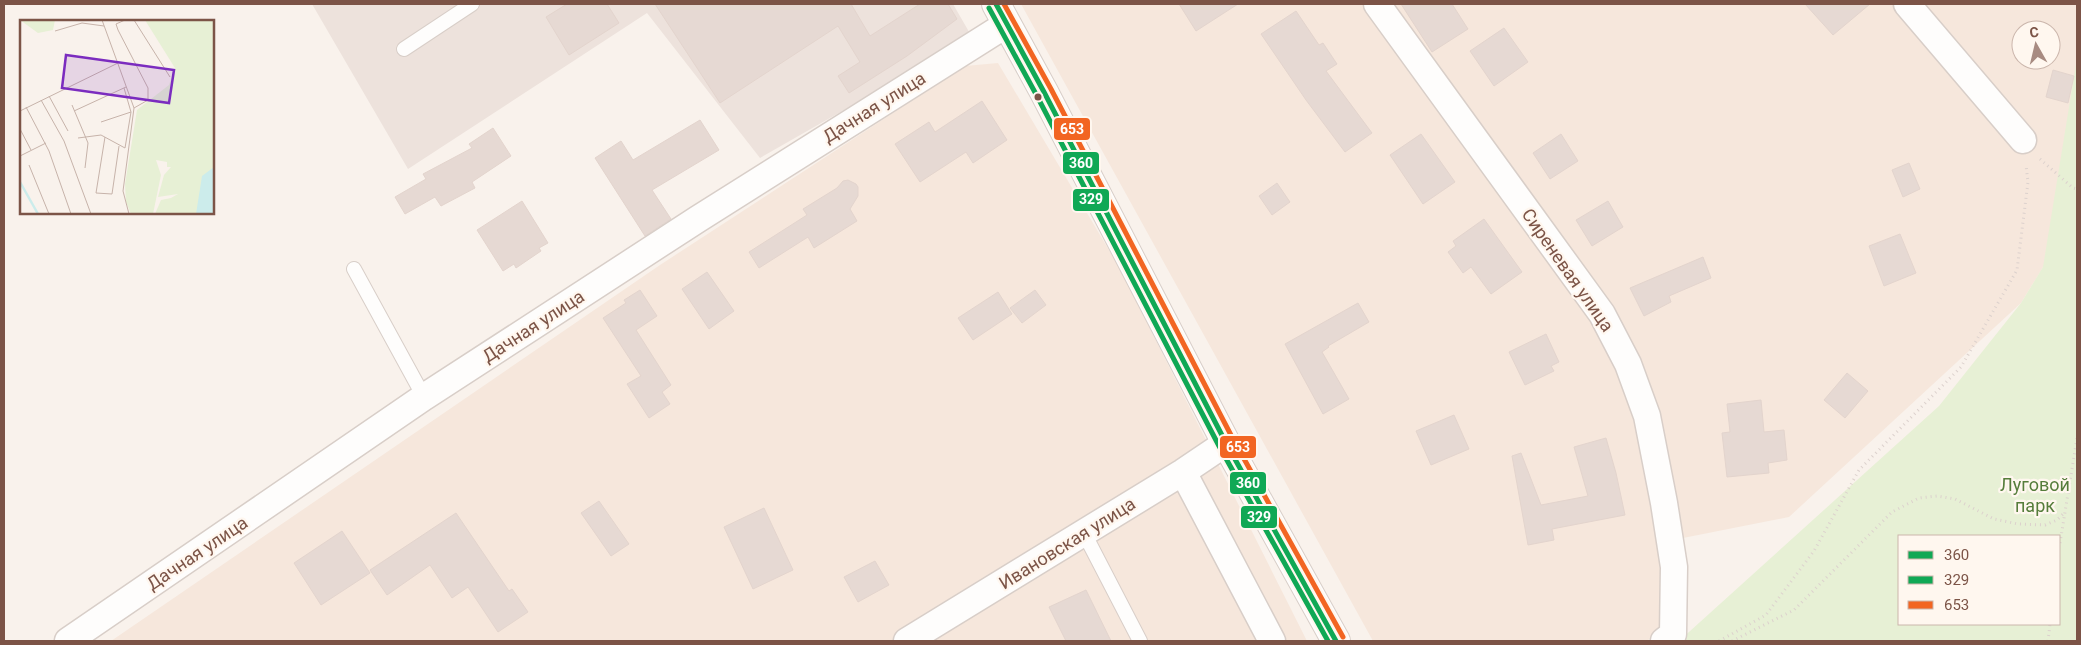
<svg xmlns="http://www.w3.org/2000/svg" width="2081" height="645" font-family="Roboto,sans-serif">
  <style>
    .residential { fill: #f6e7dc; fill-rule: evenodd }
    .industrial { fill: #ede2dc }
    .green { fill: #e7f0d5; fill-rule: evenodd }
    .building { fill: #e6d9d3; stroke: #e3d4cd }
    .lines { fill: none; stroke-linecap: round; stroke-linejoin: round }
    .service-casing { stroke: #d8cec8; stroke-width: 16 }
    .minor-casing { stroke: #d8cec8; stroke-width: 29 }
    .tertiary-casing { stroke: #d8cec8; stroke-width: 30 }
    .path { stroke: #dcd1cd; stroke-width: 3; stroke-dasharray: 1 4; stroke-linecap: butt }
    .service { stroke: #fefdfc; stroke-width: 14 }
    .minor { stroke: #fefdfc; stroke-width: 26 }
    .tertiary { stroke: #fefdfc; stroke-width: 28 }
    .bus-1-casing { stroke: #fff7ef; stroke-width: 9 }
    .bus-2-casing { stroke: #fff7ef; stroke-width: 9 }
    .bus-3-casing { stroke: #fff7ef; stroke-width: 9 }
    .bus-1 { stroke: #10a855; stroke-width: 5 }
    .bus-2 { stroke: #10a855; stroke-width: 5 }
    .bus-3 { stroke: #f26522; stroke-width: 5 }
    .bus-dot { fill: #7c5447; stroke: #fff7ef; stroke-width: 2 }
    .labels { text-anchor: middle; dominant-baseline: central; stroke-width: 4.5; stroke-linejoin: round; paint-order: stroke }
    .street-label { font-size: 18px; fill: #7c5447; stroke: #fff7ef }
    .park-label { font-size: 18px; fill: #567d3b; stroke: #fff7ef }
    .inset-river { fill: none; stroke: #cceceb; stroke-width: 2.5 }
    .inset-road { fill: none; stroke: #c7b3aa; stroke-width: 1 }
    .view { fill: #7b2cbf; fill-opacity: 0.15; stroke: #7b2cbf; stroke-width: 2.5 }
    .inset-edge { fill: none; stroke: #7c5447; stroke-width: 2.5 }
    .line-badge { stroke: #fff7ef; stroke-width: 2 }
    .badge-label { font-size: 14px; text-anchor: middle; font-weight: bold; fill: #fff }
  </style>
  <rect width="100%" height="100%" fill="#f9f2ec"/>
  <path class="residential" d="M 1021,4 L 2077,4 L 2077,212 L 2021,303 L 1789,517 L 1683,538 L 1688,608 L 1647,641 L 1373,641 ZM 2021,30 L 2051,30 L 2051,60 L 2021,60 Z
    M 998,63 L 1119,267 L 1307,641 L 111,641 L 660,265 L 965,66 Z"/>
  <path class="industrial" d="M 312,4 L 953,4 L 972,37 L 760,158 L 647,13 L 408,169 Z"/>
  <path class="green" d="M 2077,58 L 2077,641 L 1679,641 L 1939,406 L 2021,303 L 2043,267 ZM 1900,536 L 2060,536 L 2060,624 L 1900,624 Z"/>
  <path class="building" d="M 567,4 L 607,4 L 619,23 L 569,55 L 546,17 Z
    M 655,4 L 851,4 L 870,36 L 920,4 L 948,4 L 957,19 L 907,56 L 849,93 L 838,76 L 860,62 L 838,26 L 720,103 Z
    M 1179,4 L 1238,4 L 1196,31 Z
    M 1401,4 L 1452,4 L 1468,29 L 1432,52 Z
    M 1805,4 L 1870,4 L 1833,35 Z
    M 1296,11 L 1319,45 L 1323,43 L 1337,64 L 1326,71 L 1372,133 L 1345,152 L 1306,100 L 1261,34 Z
    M 1504,28 L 1528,62 L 1494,86 L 1470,51 Z
    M 2053,70 L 2074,76 L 2068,103 L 2046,97 Z
    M 982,101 L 1007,140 L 973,163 L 966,152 L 920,182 L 895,144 L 929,122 L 935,132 Z
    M 700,120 L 719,150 L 652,190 L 671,219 L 645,236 L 595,158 L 621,141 L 633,160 Z
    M 493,128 L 511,156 L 472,182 L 475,188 L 441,206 L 435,197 L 405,214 L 395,197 L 426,179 L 423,174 L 472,148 L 469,144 Z
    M 1421,134 L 1455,182 L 1423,204 L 1390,155 Z
    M 1561,134 L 1578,161 L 1550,179 L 1533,153 Z
    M 1909,163 L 1920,189 L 1903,197 L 1892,170 Z
    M 848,180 L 856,184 L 858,187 L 858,196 L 850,209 L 857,221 L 814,248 L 808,237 L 759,268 L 749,252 L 807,215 L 803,209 L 837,188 L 843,181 Z
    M 1277,183 L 1290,202 L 1272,215 L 1259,196 Z
    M 522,201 L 548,243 L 539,248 L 541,251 L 516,268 L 514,264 L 503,271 L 477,230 Z
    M 1608,201 L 1623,227 L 1592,246 L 1576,220 Z
    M 1484,219 L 1522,272 L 1491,294 L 1471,267 L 1463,273 L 1448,252 L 1456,246 L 1453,241 Z
    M 1900,234 L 1916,273 L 1884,286 L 1869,246 Z
    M 1703,257 L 1711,278 L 1669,296 L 1671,302 L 1644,316 L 1630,288 Z
    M 707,272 L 734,311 L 709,329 L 682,289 Z
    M 640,290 L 657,316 L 636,330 L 671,385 L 662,392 L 670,404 L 649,418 L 627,384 L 641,376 L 603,318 L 626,303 L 624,300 Z
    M 1035,290 L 1046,305 L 1022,323 L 1010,308 Z
    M 998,292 L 1012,314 L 973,340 L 958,318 Z
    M 1358,303 L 1369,322 L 1328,346 L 1329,347 L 1322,352 L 1349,399 L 1323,414 L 1285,344 Z
    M 1546,334 L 1559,362 L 1551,366 L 1554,371 L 1525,385 L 1509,352 Z
    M 1847,373 L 1868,391 L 1845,418 L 1824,400 Z
    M 1761,400 L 1764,432 L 1784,430 L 1787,460 L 1768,463 L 1769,473 L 1727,477 L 1722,433 L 1730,432 L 1727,404 Z
    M 1454,415 L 1469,449 L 1431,465 L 1416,431 Z
    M 1606,438 L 1616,473 L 1625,515 L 1552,529 L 1554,540 L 1528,545 L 1512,456 L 1521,453 L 1541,505 L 1588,496 L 1574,447 Z
    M 599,501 L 629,544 L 611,556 L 581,513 Z
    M 764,508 L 793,570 L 753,589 L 724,527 Z
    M 456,513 L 509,591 L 512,589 L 528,612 L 498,632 L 468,587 L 452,598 L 430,565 L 387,595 L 370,570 Z
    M 342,531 L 370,573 L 321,605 L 294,563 Z
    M 875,561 L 889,585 L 858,602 L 844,577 Z
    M 1086,590 L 1111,641 L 1066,641 L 1049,607 Z"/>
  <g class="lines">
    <g class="service-casing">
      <path id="service" d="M 404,49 L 472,4
        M 354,269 L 424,397
        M 1084,533 L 1140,641"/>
    </g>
    <g class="minor-casing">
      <path id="minor" d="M 1377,4 L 1602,314 L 1628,364 L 1647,416 L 1664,503 L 1674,567 L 1673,634 L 1664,641
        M 1907,4 L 2023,140
        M 1183,472 L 1272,641
        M 68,641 L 424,397 L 698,219 L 1007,24
        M 907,641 L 1183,472 L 1226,443"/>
    </g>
    <g class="tertiary-casing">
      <path id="tertiary" d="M 996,4 L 1044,92 L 1226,443 L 1336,641"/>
    </g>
    <path class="path" d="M 2040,159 L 2073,188 L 2077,189
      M 2060,543 L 2077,438
      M 1719,641 L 1766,615 L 1814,551 L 1859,470 L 1961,367 L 2017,270 L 2028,182 L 2026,165
      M 1732,641 L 1794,610 L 1892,512 L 1919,498 L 1937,496 L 1955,499 L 1994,519 L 2018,524 L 2045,525 L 2057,520 L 2063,514
      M 2048,641 L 2050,624"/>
    <use href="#service" class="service"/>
    <use href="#minor" class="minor"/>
    <use href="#tertiary" class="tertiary"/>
    <g class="bus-1-casing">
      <path id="bus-1" d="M 996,4 L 1044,92 L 1226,443 L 1336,641"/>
    </g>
    <g class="bus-2-casing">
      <path id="bus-2" d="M 989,8 L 1037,96 L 1219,446 L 1328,641"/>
    </g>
    <g class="bus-3-casing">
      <path id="bus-3" d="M 1004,4 L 1051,89 L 1233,439 L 1343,637"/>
    </g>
    <use href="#bus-1" class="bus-1"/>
    <use href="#bus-2" class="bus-2"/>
    <use href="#bus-3" class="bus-3"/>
  </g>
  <circle class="bus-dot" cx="1038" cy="97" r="4.5"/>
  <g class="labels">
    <g class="street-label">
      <text transform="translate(874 107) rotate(-32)">Дачная улица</text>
      <text transform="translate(1568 270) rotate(55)">Сиреневая улица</text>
      <text transform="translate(533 326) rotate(-33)">Дачная улица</text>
      <text transform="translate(1067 543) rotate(-32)">Ивановская улица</text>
      <text transform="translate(197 553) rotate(-34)">Дачная улица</text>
    </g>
    <g class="park-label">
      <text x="2035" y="484">Луговой<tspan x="2035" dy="21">парк</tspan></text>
    </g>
  </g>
  <g transform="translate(20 20)">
    <rect width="194" height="194" fill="#f9f2ec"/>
    <path d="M 0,0 L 35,0 L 33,10 L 18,13 ZM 125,0 L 194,0 L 194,194 L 135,194 L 141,180 L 151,178 L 158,174 L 138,177 L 144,155 L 151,147 L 147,147 L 147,142 L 136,140 L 141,155 L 133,194 L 111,194 L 106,182 L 105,164 L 117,90 L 149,65 L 155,48 Z" fill="#e7f0d5"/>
    <path d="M 194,147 L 194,194 L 176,194 L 182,156 Z" fill="#cceceb"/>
    <path class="inset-river" d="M 0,162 L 18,194"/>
    <path class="inset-road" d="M 82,0 L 114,88 L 103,171 L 109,194M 105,0 L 96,4 L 98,10 L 128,68 L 128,80 L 114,88M 114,0 L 150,57M 35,11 L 62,3 L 84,6M 29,76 L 48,111M 21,80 L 44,121 L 71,194M 52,85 L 68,123 L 65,148M 6,87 L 29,131 L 51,194M 0,91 L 98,43M 54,91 L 106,67M 81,102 L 111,92M 0,109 L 11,130M 85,117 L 76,173 L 92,174 L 99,126M 58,118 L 81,115 L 105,128 L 111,92 L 104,68M 0,136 L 26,123M 9,145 L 29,194"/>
    <path class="view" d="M 46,35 L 154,50 L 149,83 L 42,68 Z"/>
    <rect width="194" height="194" class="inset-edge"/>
  </g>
  <g class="line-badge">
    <rect x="1053" y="117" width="38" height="24" rx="5" fill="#f26522"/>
    <rect x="1062" y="151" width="38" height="24" rx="5" fill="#10a855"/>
    <rect x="1072" y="188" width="38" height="24" rx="5" fill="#10a855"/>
    <rect x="1219" y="435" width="38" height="24" rx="5" fill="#f26522"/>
    <rect x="1229" y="471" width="38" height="24" rx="5" fill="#10a855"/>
    <rect x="1240" y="505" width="38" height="24" rx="5" fill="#10a855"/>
  </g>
  <g class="badge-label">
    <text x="1072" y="134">653</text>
    <text x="1081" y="168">360</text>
    <text x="1091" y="204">329</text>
    <text x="1238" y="452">653</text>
    <text x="1248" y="488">360</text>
    <text x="1259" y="522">329</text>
  </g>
  <rect width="2081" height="645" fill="none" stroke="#7c5447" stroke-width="10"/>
  <rect x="1898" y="535" width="162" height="90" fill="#fff7ef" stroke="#cbb6ac"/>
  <rect x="1908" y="551" width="25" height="8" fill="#10a855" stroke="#cbb6ac"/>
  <text x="1944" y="560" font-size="15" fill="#7c5447">360</text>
  <rect x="1908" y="576" width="25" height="8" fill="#10a855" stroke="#cbb6ac"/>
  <text x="1944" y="585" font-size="15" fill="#7c5447">329</text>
  <rect x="1908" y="601" width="25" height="8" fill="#f26522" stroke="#cbb6ac"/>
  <text x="1944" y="610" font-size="15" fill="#7c5447">653</text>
  <g transform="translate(2036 45) rotate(352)"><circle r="24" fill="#fff7ef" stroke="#cbb6ac"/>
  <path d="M0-4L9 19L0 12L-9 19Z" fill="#a88b81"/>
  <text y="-8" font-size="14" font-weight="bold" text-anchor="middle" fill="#7c5447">С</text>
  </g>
</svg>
